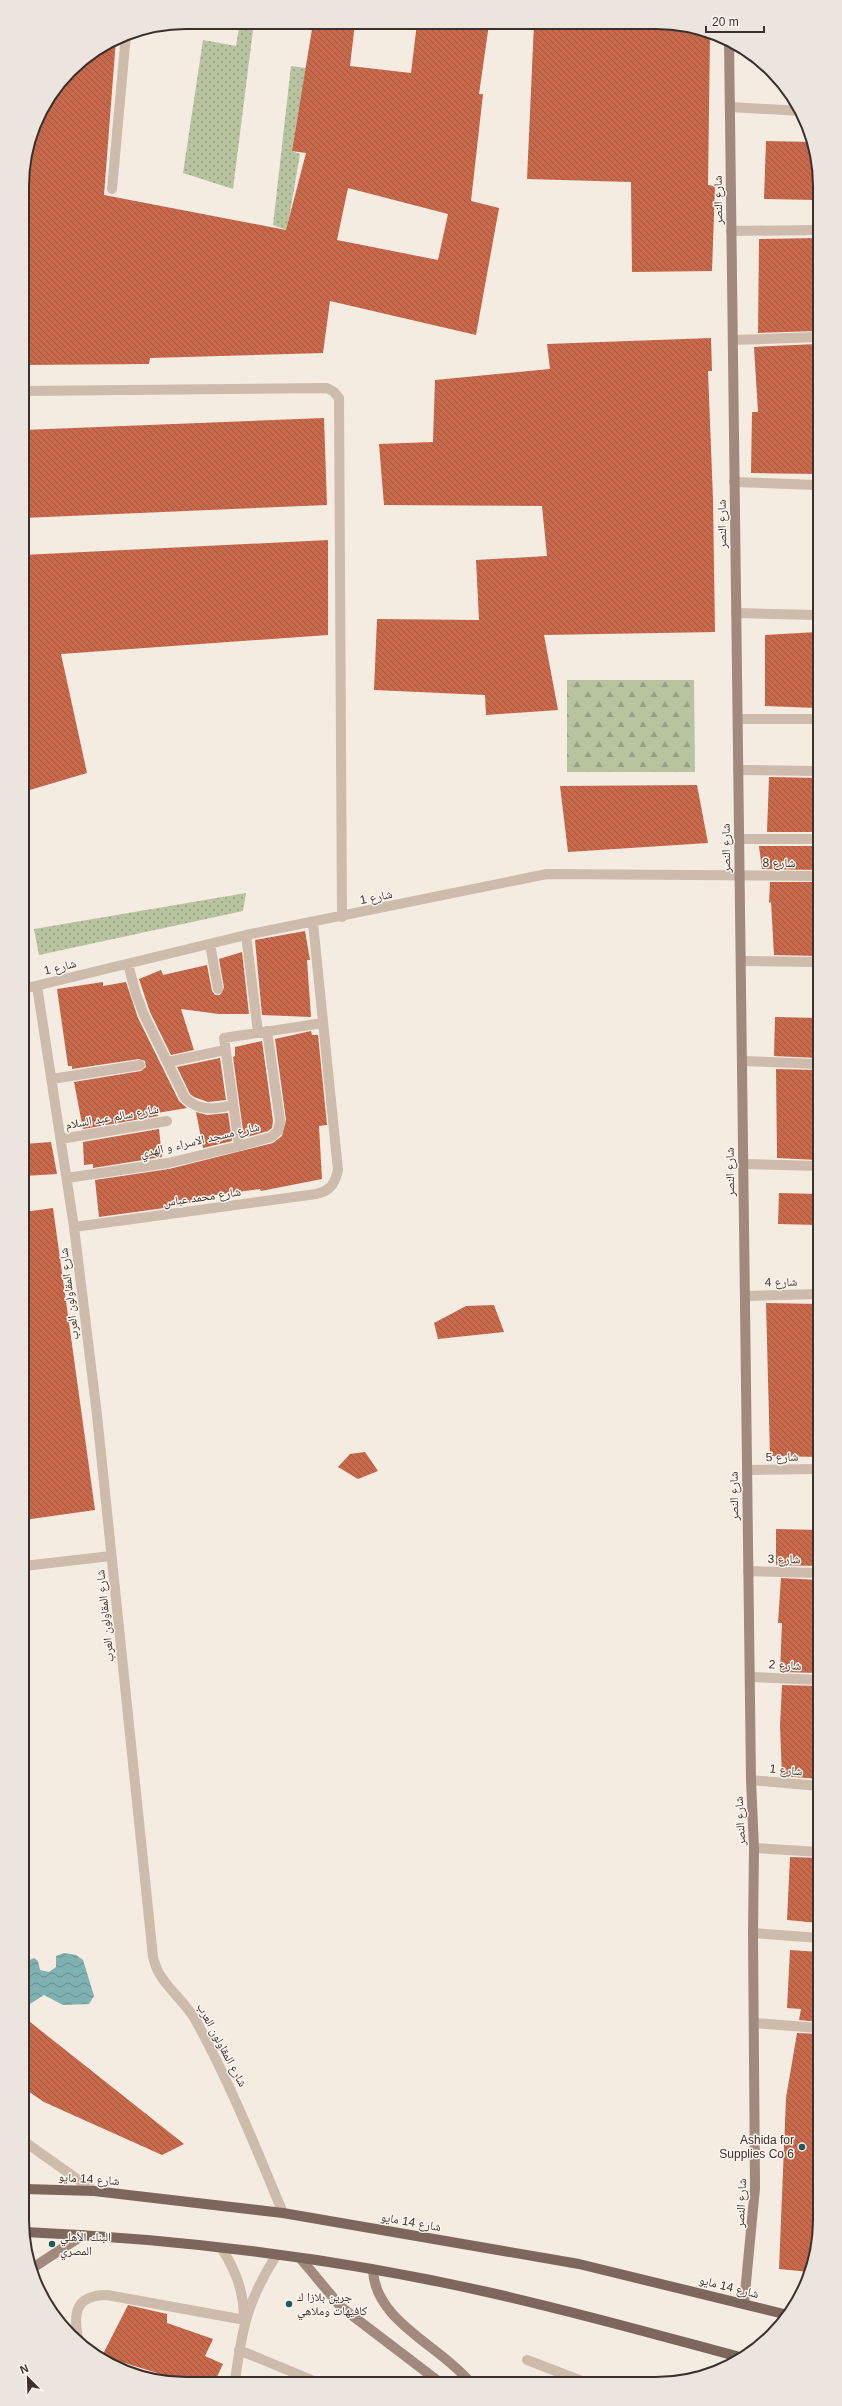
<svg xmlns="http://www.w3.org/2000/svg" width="842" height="2406" font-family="Arial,'Noto Naskh Arabic',sans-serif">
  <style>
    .forest { fill: url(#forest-firs) }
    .park { fill: url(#park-dots) }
    .water { fill: url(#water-waves) }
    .building { fill: url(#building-back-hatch); fill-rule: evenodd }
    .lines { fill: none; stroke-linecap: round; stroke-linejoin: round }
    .path { stroke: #b9a596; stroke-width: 2.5; stroke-dasharray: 2 2; stroke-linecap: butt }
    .lane { stroke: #cdbbac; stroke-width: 10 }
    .street { stroke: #cdbbac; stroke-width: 10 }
    .secondary { stroke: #a18a7d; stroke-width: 10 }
    .primary { stroke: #7d675c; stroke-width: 10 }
    .poi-dot { fill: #1f5a5e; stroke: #fbf5ee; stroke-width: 1.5 }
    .labels { text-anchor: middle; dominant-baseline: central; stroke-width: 3; stroke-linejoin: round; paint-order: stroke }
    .street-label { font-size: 12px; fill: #3b302b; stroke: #fbf5ee }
    .poi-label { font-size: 12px; fill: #3b302b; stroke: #fbf5ee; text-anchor: start }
    .rim { fill: none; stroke: #3b302b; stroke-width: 2 }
  </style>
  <defs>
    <pattern id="forest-firs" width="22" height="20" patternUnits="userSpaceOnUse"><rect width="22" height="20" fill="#b8c4a0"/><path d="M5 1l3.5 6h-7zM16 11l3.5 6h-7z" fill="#97a083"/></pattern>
    <pattern id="park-dots" width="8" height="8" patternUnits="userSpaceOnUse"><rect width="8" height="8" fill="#b8c4a0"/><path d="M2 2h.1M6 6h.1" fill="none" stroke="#97a083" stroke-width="1.8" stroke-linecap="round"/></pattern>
    <pattern id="water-waves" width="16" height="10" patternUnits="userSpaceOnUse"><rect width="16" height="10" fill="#7fb0b2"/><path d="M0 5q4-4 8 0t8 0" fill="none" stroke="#699091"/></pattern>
    <pattern id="building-back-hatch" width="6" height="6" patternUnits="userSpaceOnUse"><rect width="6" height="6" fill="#c8694b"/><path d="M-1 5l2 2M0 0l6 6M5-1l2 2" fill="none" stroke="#a4573f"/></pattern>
  </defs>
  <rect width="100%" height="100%" fill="#f4ebe1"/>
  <path class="forest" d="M 567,680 L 694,680 L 695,772 L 567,772 Z"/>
  <path class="park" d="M 240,22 L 254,22 L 233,189 L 183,173 L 203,40 L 236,46 Z
    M 291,66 L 306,68 L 292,151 L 300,154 L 287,230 L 273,225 Z
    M 246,893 L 243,911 L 39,955 L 34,929 Z"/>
  <path class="water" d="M 64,1953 L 76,1955 L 83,1960 L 94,1996 L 89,2004 L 63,2005 L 44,1995 L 30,2004 L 25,2004 L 25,1962 L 34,1958 L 38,1961 L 40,1970 L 49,1972 L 56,1967 L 56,1956 Z"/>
  <path class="building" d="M 313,23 L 355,23 L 350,66 L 411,73 L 417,23 L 489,24 L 479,94 L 483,94 L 471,201 L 499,208 L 476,335 L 330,301 L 323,353 L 150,358 L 149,364 L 23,365 L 22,175 L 39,114 L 78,63 L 116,39 L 104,195 L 286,230 L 306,153 L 292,151 ZM 348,188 L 448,214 L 438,260 L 337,240 Z
    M 534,24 L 688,25 L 710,33 L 708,185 L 715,186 L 712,271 L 632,272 L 631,182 L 527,179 Z
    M 766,141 L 812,142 L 817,154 L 817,200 L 764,199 Z
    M 817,238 L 817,331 L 758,333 L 759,239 Z
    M 711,338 L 712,371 L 708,371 L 713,499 L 715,632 L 544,635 L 558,710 L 486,715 L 485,695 L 374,690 L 377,619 L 479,620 L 476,560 L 547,556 L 542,506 L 384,505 L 379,444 L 433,442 L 435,380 L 550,369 L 547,344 Z
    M 817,344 L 817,474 L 751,473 L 752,412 L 758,412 L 754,347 Z
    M 324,418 L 327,505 L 23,518 L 23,430 Z
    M 328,540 L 328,635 L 61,654 L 87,773 L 23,792 L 23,555 Z
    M 817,632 L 818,708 L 765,706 L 765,635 Z
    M 769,777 L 818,778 L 818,832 L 767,832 Z
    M 697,785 L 708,843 L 568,852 L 560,786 Z
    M 759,846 L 818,846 L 818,870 L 762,869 Z
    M 770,882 L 818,882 L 818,956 L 774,955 L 771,902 L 769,903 Z
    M 305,931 L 310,960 L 307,960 L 311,1017 L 262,1015 L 255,940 Z
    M 242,952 L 249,1014 L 219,1014 L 181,1009 L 194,1050 L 171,1055 L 150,1012 L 139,979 L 161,970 L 163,975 L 207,965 L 212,991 L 215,995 L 220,995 L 224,988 L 219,959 Z
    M 103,982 L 103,986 L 126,982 L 138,1018 L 179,1101 L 187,1108 L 157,1113 L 158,1116 L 83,1129 L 74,1082 L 141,1071 L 146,1067 L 145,1061 L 139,1059 L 72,1069 L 72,1066 L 68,1066 L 57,989 Z
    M 775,1017 L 818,1018 L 818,1058 L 774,1056 Z
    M 311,1031 L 312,1035 L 318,1035 L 327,1125 L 319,1126 L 322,1179 L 261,1191 L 260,1189 L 193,1198 L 193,1202 L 164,1208 L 99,1217 L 95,1180 L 169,1169 L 273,1143 L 282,1136 L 286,1120 L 275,1039 Z
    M 262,1041 L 273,1121 L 272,1128 L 268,1131 L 244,1138 L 233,1057 L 235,1056 L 235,1047 Z
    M 220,1058 L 226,1100 L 208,1102 L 194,1097 L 190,1094 L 177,1067 Z
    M 776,1069 L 818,1070 L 818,1160 L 777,1158 Z
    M 196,1112 L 207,1115 L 228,1113 L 232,1141 L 203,1148 Z
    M 159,1129 L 162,1157 L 93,1168 L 93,1164 L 84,1165 L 83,1142 Z
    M 51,1142 L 57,1174 L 24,1176 L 24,1144 Z
    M 779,1193 L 818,1194 L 818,1225 L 778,1224 Z
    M 53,1208 L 95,1510 L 24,1520 L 24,1358 L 27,1358 L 24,1332 L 24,1212 Z
    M 766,1303 L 818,1304 L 819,1457 L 770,1456 Z
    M 494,1305 L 504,1332 L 438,1339 L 434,1323 L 466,1306 Z
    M 365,1452 L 378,1471 L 358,1479 L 338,1467 L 350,1454 Z
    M 776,1529 L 819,1530 L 819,1566 L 776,1565 Z
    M 781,1578 L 819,1580 L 819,1673 L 780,1672 L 782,1623 L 778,1623 Z
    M 782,1685 L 819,1686 L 819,1779 L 782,1776 L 780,1726 Z
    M 790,1857 L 819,1858 L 819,1923 L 787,1920 Z
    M 790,1950 L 819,1952 L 819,2022 L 799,2020 L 801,2009 L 787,2008 Z
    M 25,2018 L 184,2144 L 162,2155 L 44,2102 L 25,2089 Z
    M 797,2033 L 819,2034 L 820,2231 L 810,2272 L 779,2269 L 786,2098 Z
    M 128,2305 L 167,2314 L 167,2323 L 213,2339 L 205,2356 L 223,2364 L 215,2381 L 165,2381 L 167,2376 L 102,2356 Z"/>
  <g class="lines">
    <path class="path" d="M 25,2251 L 32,2249"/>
    <path class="lane" d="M 112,189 L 126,34
      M 24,1566 L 111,1556
      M 527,2360 L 582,2381"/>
    <path class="street" d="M 730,107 L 801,111
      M 731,231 L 817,230
      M 733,340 L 817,337
      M 23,391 L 327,388 L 334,392 L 339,398 L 342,917
      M 734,482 L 817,485
      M 736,613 L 817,615
      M 738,719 L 818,719
      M 738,770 L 818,771
      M 739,839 L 818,839
      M 246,935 L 258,1032
      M 210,944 L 218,989
      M 741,961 L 818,962
      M 128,964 L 136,994 L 144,1015 L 185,1098 C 200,1112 214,1109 233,1105
      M 37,986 L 74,1227 L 97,1415 L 153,1957 C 159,1985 183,1997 196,2021 C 230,2083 256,2148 283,2213
      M 23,989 L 246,935 L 547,874 L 818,876
      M 742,1061 L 818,1064
      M 168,1062 L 225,1050
      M 52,1079 L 140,1065
      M 61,1139 L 167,1121
      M 239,1146 L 224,1038 L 323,1023
      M 743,1164 L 818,1166
      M 67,1178 L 168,1163 L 239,1146 L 271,1137 L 278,1131 L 280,1121 L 267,1031
      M 74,1227 L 316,1194 C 330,1191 335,1184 338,1170 L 313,923
      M 745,1296 L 818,1294
      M 747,1470 L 819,1469
      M 748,1571 L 819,1573
      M 750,1677 L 819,1680
      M 751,1780 L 819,1786
      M 754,1848 L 819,1852
      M 753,1933 L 819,1938
      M 754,2023 L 819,2028
      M 25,2142 L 94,2191
      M 222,2249 C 236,2271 243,2290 244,2316
      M 79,2343 C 73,2316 73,2295 107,2295 L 245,2320
      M 239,2350 L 314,2381
      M 235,2381 C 242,2329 247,2301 276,2256"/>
    <path class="secondary" d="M 729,39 L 751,1780 L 754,1848 L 753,1933 L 755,2188 L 744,2304
      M 301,2259 L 341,2307 L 438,2381
      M 31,2269 L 83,2235
      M 373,2270 C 375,2321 439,2345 469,2381"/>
    <path class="primary" d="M 25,2189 L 94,2191 L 283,2213 L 579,2264 L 788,2315
      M 25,2232 C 180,2239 336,2258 487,2292 C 573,2311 658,2335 743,2358"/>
  </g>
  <g class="poi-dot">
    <circle cx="802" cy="2147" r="4"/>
    <circle cx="52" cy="2244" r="4"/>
    <circle cx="289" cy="2304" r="4"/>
  </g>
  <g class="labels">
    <g class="street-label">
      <text transform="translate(718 200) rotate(-91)">شارع النصر</text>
      <text transform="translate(722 524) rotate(-91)">شارع النصر</text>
      <text transform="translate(726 848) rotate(-91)">شارع النصر</text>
      <text x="779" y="863">شارع 8</text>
      <text transform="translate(376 897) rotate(-12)">شارع 1</text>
      <text transform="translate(60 967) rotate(-14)">شارع 1</text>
      <text transform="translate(112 1117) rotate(-10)">شارع سالم عبد السلام</text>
      <text transform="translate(200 1140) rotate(-13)">شارع مسجد الاسراء و الهدي</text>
      <text transform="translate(730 1172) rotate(-91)">شارع النصر</text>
      <text transform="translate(202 1197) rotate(-8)">شارع محمد عباس</text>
      <text transform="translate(781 1282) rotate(-1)">شارع 4</text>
      <text transform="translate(69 1294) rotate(-97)">شارع المقاولون العرب</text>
      <text transform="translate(782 1457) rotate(-1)">شارع 5</text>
      <text transform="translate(734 1496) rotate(-91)">شارع النصر</text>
      <text transform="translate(784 1559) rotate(1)">شارع 3</text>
      <text transform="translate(105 1616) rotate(-96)">شارع المقاولون العرب</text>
      <text transform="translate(785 1665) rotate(3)">شارع 2</text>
      <text transform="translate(786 1770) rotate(5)">شارع 1</text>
      <text transform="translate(740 1821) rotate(-93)">شارع النصر</text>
      <text transform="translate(222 2045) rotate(62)">شارع المقاولون العرب</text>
      <text transform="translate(89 2179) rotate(4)">شارع 14 مايو</text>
      <text transform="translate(741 2203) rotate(-87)">شارع النصر</text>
      <text transform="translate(411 2222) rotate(10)">شارع 14 مايو</text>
      <text transform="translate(729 2287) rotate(14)">شارع 14 مايو</text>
    </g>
    <g class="poi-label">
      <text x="794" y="2140" text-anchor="end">Ashida for<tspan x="794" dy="14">Supplies Co 6</tspan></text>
      <text x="60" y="2237">البنك الأهلي<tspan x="60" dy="14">المصري</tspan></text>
      <text x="297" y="2297">جرين بلازا ك<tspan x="297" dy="14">كافيهات وملاهي</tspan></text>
    </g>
  </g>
  <path d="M0 0H842V2406H0ZM186 29H656A157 157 0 0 1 813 186V2220A157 157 0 0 1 656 2377H186A157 157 0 0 1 29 2220V186A157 157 0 0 1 186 29Z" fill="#ece5de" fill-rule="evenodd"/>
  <path class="rim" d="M186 29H656A157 157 0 0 1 813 186V2220A157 157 0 0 1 656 2377H186A157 157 0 0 1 29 2220V186A157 157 0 0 1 186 29Z"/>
  <g transform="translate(28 2378) rotate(337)" stroke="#fbf5ee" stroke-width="3" paint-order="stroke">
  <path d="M0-3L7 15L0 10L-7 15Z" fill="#3b302b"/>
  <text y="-6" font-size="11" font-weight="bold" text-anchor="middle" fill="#3b302b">N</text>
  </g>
  <path d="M706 26v6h58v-6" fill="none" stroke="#3b302b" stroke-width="2"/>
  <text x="712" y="26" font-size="12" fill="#3b302b" stroke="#fbf5ee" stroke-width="3" paint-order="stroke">20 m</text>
</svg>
